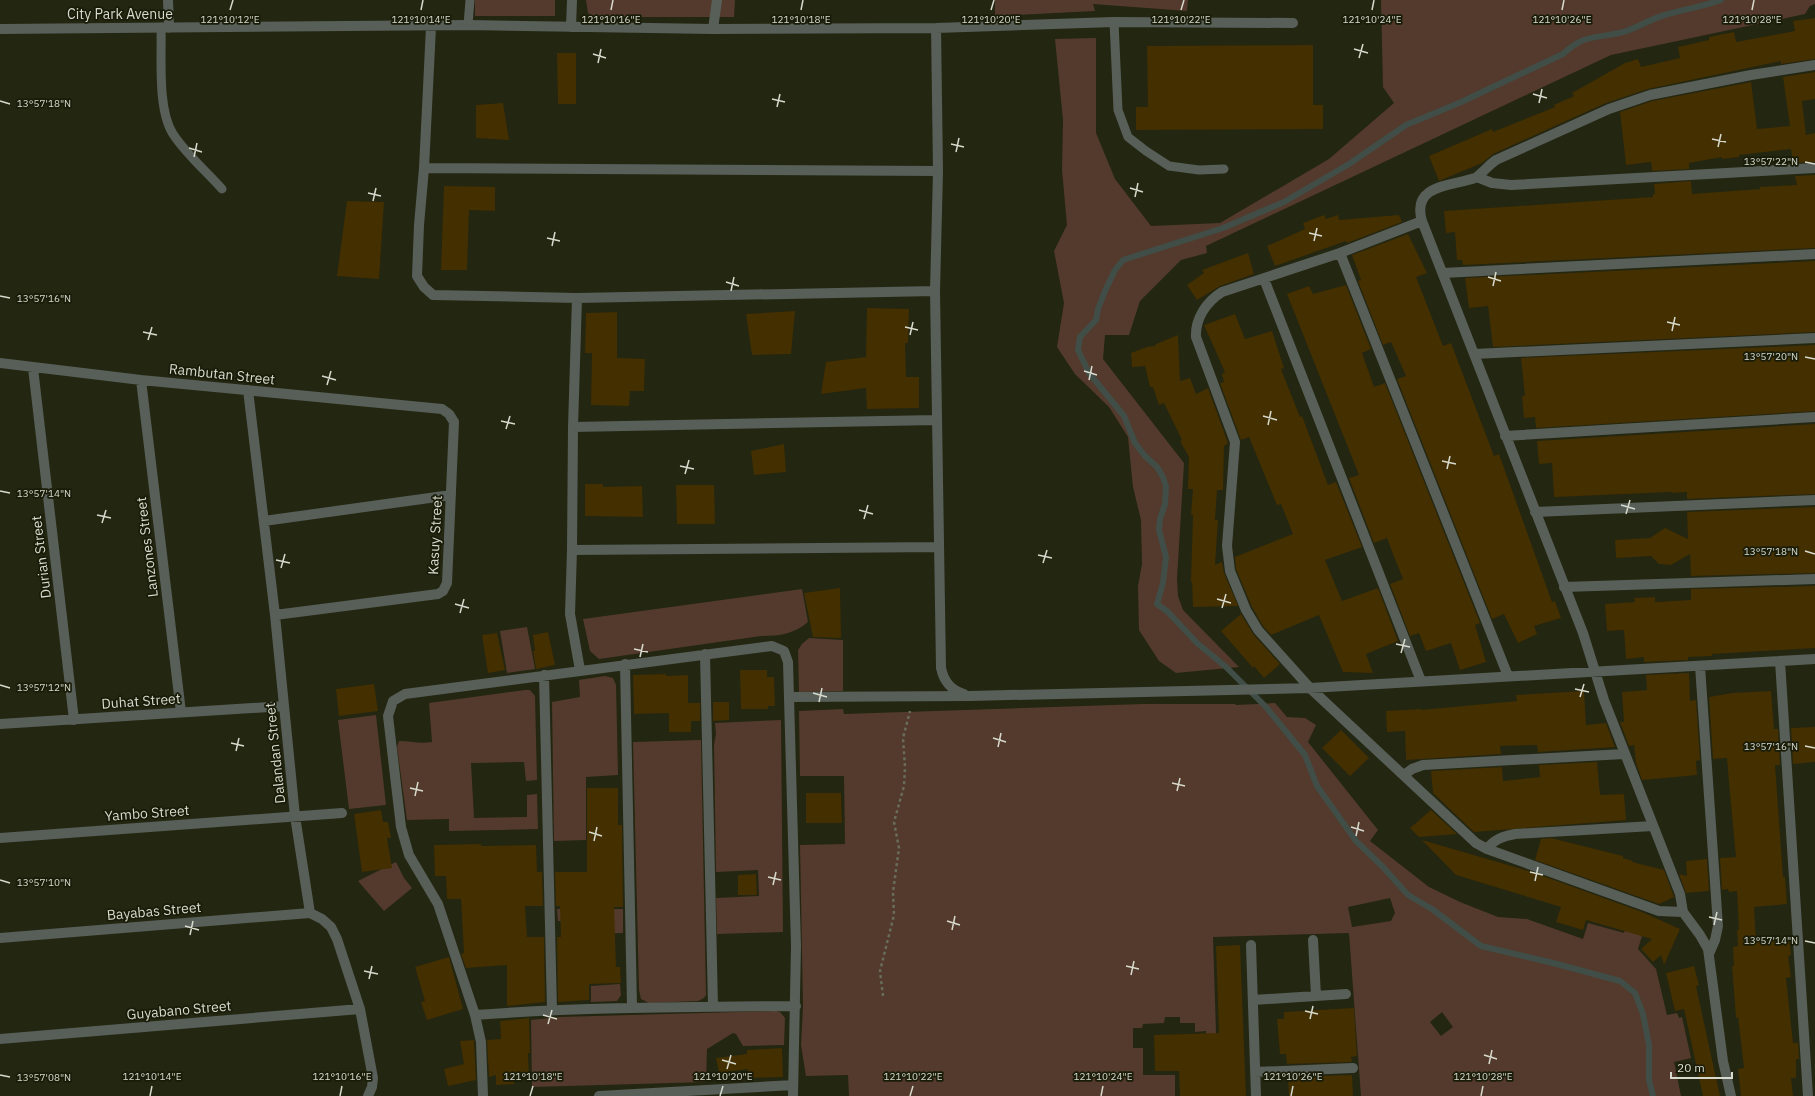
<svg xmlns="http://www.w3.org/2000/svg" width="1815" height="1096" font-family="'IBM Plex Sans',sans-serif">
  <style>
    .green { fill: #533a2c; fill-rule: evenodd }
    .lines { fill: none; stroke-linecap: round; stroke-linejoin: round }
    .stream { stroke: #414e48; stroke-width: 6 }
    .building { fill: #432f00 }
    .path { stroke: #696c5b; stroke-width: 2.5; stroke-dasharray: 3 3; stroke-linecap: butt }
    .lane { stroke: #575f58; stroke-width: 9 }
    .street { stroke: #575f58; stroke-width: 10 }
    .ticks { fill: none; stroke: #d7dacd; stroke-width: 1.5 }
    .labels { text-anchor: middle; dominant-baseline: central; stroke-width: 3.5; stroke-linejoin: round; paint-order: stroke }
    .street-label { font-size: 14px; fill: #d7dacd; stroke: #191c08 }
    .ticks-label { font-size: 10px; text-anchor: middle; fill: #d7dacd; stroke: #191c08; stroke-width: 3.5; stroke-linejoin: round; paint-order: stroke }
  </style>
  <rect width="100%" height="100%" fill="#232611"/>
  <path class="green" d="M 475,0 L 555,0 L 555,16 L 475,16 Z
    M 586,0 L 735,0 L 734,17 L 594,17 L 588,13 Z
    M 995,0 L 1188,0 L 1187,11 L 1093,4 L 1095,11 L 995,16 Z
    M 1381,0 L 1815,0 L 1815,4 L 1810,6 L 1805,14 L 1611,55 L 1206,246 L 1207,253 L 1181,260 L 1140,301 L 1129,335 L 1105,335 L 1103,359 L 1184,463 L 1177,579 L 1178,596 L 1183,610 L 1239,667 L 1176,673 L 1159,661 L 1139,630 L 1138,586 L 1142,564 L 1141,520 L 1133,487 L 1128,437 L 1109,407 L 1075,374 L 1057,347 L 1064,303 L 1054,251 L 1067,225 L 1062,170 L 1063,120 L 1055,39 L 1096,38 L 1096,133 L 1115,179 L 1151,226 L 1220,223 L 1329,159 L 1394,103 L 1383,87 Z
    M 802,589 L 808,622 C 794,634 779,636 761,636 L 599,659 L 590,651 L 583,619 Z
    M 527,627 L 535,669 L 507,673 L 500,631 Z
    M 809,638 L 843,640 L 843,691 L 799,692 L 798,650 L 802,644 Z
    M 605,676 L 613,678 L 616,685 L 618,775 L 586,777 L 586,840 L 554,841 L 552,702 L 580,697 L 579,680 Z
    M 525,690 L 530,690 L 535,696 L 537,780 L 526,781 L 524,762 L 471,763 L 474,818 L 527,817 L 527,795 L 537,794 L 538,829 L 449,831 L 449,819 L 407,820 L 397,747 L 399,741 C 411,741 419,744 432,742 L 429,703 Z
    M 1275,703 L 1287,717 L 1305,718 L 1316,725 L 1308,742 L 1378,830 L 1370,841 L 1429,887 L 1460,902 L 1498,917 L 1527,919 L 1583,939 L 1588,923 L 1624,933 L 1628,918 L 1646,923 L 1638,949 L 1656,969 L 1667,1015 L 1677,1013 L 1679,1018 L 1682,1017 L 1691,1058 L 1674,1062 L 1681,1096 L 1361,1096 L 1349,933 L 1213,937 L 1218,1096 L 1207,1096 L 1206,1031 L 1195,1032 L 1195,1023 L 1180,1023 L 1180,1017 L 1165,1017 L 1164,1023 L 1143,1024 L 1142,1028 L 1133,1028 L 1133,1048 L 1143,1048 L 1143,1075 L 1175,1075 L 1175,1096 L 849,1096 L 848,1075 L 806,1076 L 801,1045 L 803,1007 L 800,845 L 845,844 L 844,776 L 800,776 L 799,711 L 843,709 L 844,714 L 1143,704 L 1235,704 L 1236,705 ZM 1390,898 L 1395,913 L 1391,921 L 1352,927 L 1348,907 ZM 1442,1012 L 1453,1027 L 1441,1036 L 1430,1022 Z
    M 376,715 L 386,805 L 349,809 L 338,720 Z
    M 781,720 L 783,932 L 717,934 L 716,898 L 759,896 L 758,870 L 716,872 L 714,745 L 716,734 L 715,723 Z
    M 701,740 L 706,995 L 704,998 L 698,1001 L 649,1003 L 641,999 L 639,990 L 633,742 Z
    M 396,862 L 404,878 L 412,888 L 384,911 L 358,881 Z
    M 557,909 L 623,909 L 623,933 L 586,934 L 586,920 L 558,921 Z
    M 620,984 L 621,995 L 617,1001 L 591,1002 L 591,986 Z
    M 776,1011 L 780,1012 L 785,1018 L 784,1045 L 743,1046 L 736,1034 L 733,1033 L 707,1049 L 706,1082 L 532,1087 L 531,1020 L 560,1017 Z"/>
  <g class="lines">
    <path class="stream" d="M 1653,1096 L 1649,1080 L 1649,1045 L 1643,1014 L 1635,993 L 1620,981 L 1553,963 L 1481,946 L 1432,909 L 1408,895 L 1383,867 L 1356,841 L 1317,786 L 1305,755 L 1266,707 L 1226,667 L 1197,643 L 1168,612 L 1157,604 L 1163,583 L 1166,557 L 1159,530 L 1160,519 L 1165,504 L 1166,487 L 1163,477 L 1157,467 L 1145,456 L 1135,443 L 1124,416 L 1089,373 L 1078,350 L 1080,337 L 1096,320 L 1098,309 L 1105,291 L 1115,270 L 1123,260 L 1223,228 L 1284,202 L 1349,164 L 1406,125 L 1459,103 L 1563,54 C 1585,34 1592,39 1619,33 C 1635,30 1649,19 1665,15 C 1684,9 1702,7 1721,0"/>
  </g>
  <path class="building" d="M 1815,18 L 1815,59 L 1781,64 L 1781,61 L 1648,89 L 1606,103 L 1493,154 L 1482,163 L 1439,181 L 1429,156 L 1492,129 L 1493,132 L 1555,107 L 1554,105 L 1574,96 L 1572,93 L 1625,63 L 1638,59 L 1641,67 L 1680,58 L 1678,47 L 1709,40 L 1709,37 L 1734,32 L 1736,42 L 1795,31 L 1793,21 Z
    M 1313,45 L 1313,105 L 1323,105 L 1323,129 L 1136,130 L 1136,107 L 1148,107 L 1147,46 Z
    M 557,53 L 576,53 L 576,104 L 558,104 Z
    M 1815,72 L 1815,99 L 1802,101 L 1806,135 L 1815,133 L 1815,162 L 1793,163 L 1791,149 L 1739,155 L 1739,157 L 1722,159 L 1722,157 L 1689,163 L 1689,169 L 1652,171 L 1651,162 L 1626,165 L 1620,112 L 1652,101 L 1751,82 L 1757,129 L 1790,126 L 1783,77 Z
    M 503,103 L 509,140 L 476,138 L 476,105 Z
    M 1815,175 L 1815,248 L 1463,265 L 1462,260 L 1457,260 L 1455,232 L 1446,233 L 1444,211 L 1653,197 L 1653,194 L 1655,194 L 1654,184 L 1691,181 L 1692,194 L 1760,189 L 1760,187 L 1797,185 L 1795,176 Z
    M 444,186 L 495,187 L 495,211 L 469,210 L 467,270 L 441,270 Z
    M 347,201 L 384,202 L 379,279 L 337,276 Z
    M 1324,215 L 1326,219 L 1338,215 L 1339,220 L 1399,215 L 1402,222 L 1347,243 L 1346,241 L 1275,266 L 1267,246 L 1305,229 L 1303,223 Z
    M 1408,234 L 1427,273 L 1416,277 L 1443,346 L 1451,343 L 1494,456 L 1499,454 L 1552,602 L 1555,601 L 1561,618 L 1534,626 L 1537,634 L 1518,643 L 1504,614 L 1492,619 L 1397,379 L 1406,376 L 1391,342 L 1383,345 L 1358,281 L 1361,280 L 1352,255 Z
    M 1248,253 L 1254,274 L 1220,286 L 1197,300 L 1187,285 L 1204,273 L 1202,270 Z
    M 1815,261 L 1815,332 L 1493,347 L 1488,306 L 1469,308 L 1465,278 Z
    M 1346,285 L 1371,349 L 1362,353 L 1374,387 L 1385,383 L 1480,623 L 1475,625 L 1486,662 L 1460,670 L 1451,643 L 1426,651 L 1419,633 L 1410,636 L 1390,584 L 1403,579 L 1393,554 L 1387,538 L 1374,543 L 1349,478 L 1359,475 L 1287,294 L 1309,286 L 1313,294 Z
    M 867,308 L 909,309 L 908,343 L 905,343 L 906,377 L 919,377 L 919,408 L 867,409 L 866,388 L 821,394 L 826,362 L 866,357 Z
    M 795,311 L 791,354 L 752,355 L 746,314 Z
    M 617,312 L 617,358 L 645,359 L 644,391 L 630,391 L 629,406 L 591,405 L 592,353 L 585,353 L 586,313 Z
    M 1235,314 L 1245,339 L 1272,331 L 1284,368 L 1281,369 L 1292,397 L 1300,417 L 1302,416 L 1328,485 L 1336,482 L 1362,547 L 1325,560 L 1342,601 L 1378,588 L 1398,641 L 1366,654 L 1373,673 L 1343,672 L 1319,615 L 1271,635 L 1263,626 L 1252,607 L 1236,569 L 1235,557 L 1293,534 L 1281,504 L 1277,505 L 1249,437 L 1241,440 L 1220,383 L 1224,382 L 1222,374 L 1225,372 L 1204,325 Z
    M 1178,335 L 1180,381 L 1190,378 L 1196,394 L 1208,388 L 1228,443 L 1224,446 L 1223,490 L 1217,490 L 1215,520 L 1218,520 L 1215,565 L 1222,562 L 1224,573 L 1238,606 L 1193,607 L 1192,582 L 1191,582 L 1193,515 L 1191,515 L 1193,489 L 1188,489 L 1189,457 L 1180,441 L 1182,440 L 1164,403 L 1159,405 L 1153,387 L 1150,387 L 1145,366 L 1132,367 L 1131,353 L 1147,347 L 1155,346 L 1156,344 Z
    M 1815,345 L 1815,411 L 1536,428 L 1535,417 L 1524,418 L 1522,396 L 1525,396 L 1521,358 Z
    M 1815,424 L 1815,494 L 1687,499 L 1687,492 L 1672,493 L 1672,492 L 1554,497 L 1552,463 L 1539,464 L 1537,441 Z
    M 784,444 L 786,472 L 754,475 L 751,451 Z
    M 585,484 L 603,484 L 603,487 L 642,486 L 643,517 L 585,516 Z
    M 676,485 L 714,485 L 715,524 L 677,524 Z
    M 1815,507 L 1815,573 L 1691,576 L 1690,554 L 1671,565 L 1659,564 L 1651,556 L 1616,558 L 1615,540 L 1650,538 L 1665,528 L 1688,539 L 1687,512 Z
    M 1815,586 L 1815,648 L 1712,654 L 1712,656 L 1688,657 L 1688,660 L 1644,662 L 1644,657 L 1626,659 L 1624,630 L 1607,631 L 1605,604 L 1635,602 L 1634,598 L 1655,597 L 1655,602 L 1691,600 L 1691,589 Z
    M 840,588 L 841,638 L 813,637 L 804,593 Z
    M 1241,614 L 1253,634 L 1280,664 L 1264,678 L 1254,666 L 1253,668 L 1221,631 Z
    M 548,632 L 555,665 L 536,669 L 533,651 L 535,651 L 533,635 Z
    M 497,633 L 505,670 L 488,673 L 482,635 Z
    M 740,670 L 767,670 L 767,677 L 774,677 L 775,706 L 768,706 L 768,709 L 741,709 Z
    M 1689,673 L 1690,701 L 1696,700 L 1700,760 L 1696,761 L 1697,775 L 1642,780 L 1636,763 L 1634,745 L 1629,746 L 1620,722 L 1624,722 L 1622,692 L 1647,690 L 1646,675 Z
    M 666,674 L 666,676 L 688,675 L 688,703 L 700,703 L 700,721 L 691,721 L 691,732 L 669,732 L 669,713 L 634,714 L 633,675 Z
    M 374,684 L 378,711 L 339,716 L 336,689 Z
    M 1584,691 L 1586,725 L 1606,723 L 1615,747 L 1538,752 L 1537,745 L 1500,746 L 1501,754 L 1406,760 L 1405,731 L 1387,732 L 1386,711 L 1421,709 L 1421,710 L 1517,701 L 1516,695 Z
    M 1771,691 L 1774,729 L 1778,729 L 1780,765 L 1775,765 L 1783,877 L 1785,877 L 1787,904 L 1754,907 L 1756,941 L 1789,938 L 1791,955 L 1788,956 L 1791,977 L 1786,978 L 1793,1043 L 1798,1043 L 1799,1059 L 1796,1059 L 1796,1078 L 1791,1078 L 1793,1096 L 1741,1096 L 1738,1069 L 1744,1068 L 1738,1017 L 1736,1018 L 1732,966 L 1734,966 L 1733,947 L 1738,946 L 1737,930 L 1739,930 L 1737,891 L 1729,892 L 1728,889 L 1722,890 L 1720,858 L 1736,857 L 1731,805 L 1727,758 L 1713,759 L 1709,697 L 1732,693 Z
    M 713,702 L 729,702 L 729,720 L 713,721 Z
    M 1815,727 L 1815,762 L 1793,764 L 1791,728 Z
    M 1341,730 L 1369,758 L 1350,776 L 1322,748 Z
    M 1597,762 L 1600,795 L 1624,794 L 1626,820 L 1474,832 L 1433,793 L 1431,771 L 1502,767 L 1503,781 L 1540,777 L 1539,765 Z
    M 587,788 L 618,788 L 618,825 L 622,825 L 623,907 L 614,907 L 616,967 L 620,967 L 621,983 L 589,984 L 589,1000 L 558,1002 L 557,937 L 561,937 L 560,906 L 556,906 L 555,872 L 587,872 Z
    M 806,793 L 841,793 L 842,823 L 806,823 Z
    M 381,810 L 383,822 L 388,822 L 391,838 L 387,838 L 392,868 L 362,872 L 354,814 Z
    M 1431,810 L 1457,834 L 1419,837 L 1410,828 Z
    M 1551,838 L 1623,856 L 1623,858 L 1633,861 L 1632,862 L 1664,870 L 1674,897 L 1659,904 L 1535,860 L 1541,839 Z
    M 1422,840 L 1532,872 L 1642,912 L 1680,929 L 1664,965 L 1661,955 L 1653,962 L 1641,949 L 1652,939 L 1586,920 L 1583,930 L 1556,922 L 1561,907 L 1456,875 Z
    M 481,844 L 481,846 L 536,845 L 537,872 L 542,872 L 543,906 L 525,906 L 527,937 L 544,937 L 545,1002 L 507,1006 L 507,965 L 466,968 L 461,954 L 464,953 L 461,899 L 447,899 L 446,876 L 435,876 L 434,845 Z
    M 1707,859 L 1709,891 L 1686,893 L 1679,874 L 1687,876 L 1686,861 Z
    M 756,874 L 757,895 L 738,895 L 738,875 Z
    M 1240,945 L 1246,1096 L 1180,1096 L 1179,1071 L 1155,1071 L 1154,1035 L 1219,1033 L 1216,946 Z
    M 449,957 L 463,1009 L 427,1020 L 421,1002 L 425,1001 L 415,967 Z
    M 1694,966 L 1699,985 L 1696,986 L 1720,1096 L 1703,1096 L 1684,1009 L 1675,1011 L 1666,973 Z
    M 1354,1008 L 1357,1056 L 1351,1057 L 1352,1062 L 1287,1064 L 1286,1054 L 1280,1054 L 1277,1019 L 1284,1019 L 1284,1012 Z
    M 529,1018 L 530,1053 L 528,1053 L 529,1077 L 514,1078 L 514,1084 L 496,1085 L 496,1075 L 489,1077 L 487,1040 L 501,1039 L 500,1021 Z
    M 474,1040 L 476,1080 L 448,1086 L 444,1069 L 464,1064 L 460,1041 Z
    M 782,1048 L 783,1077 L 748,1078 L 748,1069 L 719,1073 L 716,1058 L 747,1054 L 747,1050 Z
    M 1352,1075 L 1353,1096 L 1289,1096 L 1288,1077 Z"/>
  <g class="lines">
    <path class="path" d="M 883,996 L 880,971 L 894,915 L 893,892 L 899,848 L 894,822 L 904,786 L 905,767 L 903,738 L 910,711"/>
    <path class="lane" d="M 1114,22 L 1118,110 L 1128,137 L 1146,151 L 1169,166 L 1199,170 L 1224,169
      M 468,25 L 470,0
      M 161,27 C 162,57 157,109 173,134 C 186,154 206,171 222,189"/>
    <path class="street" d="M 168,0 L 169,28
      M 431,27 L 424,168 L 419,225 L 417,276 L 424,287 L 433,295 L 577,298 L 935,291
      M 571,27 L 572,0
      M 936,28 L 938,171 L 935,291 L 941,668 C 944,682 951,690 964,694
      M 0,29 L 468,25 L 713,29 L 936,28 L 1114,22 L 1293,23
      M 713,29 L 717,0
      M 424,168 L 938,171
      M 1477,177 L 1492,183 L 1511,185 L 1815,168
      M 1422,221 L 1340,253 L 1222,292 C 1206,302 1195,319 1196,337 L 1235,442 L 1227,546 L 1230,571 L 1246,610 L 1258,630 L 1310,688 L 1476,843 L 1487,849 L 1659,911 L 1683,912
      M 1340,253 L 1508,676
      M 1443,273 L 1815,254
      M 1264,279 L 1421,681
      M 577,298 L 573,427 L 572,550 L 938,547
      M 1474,354 L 1815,338
      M 0,363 L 141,380 L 442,409 L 449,414 L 454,422 L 447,583 L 443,591 L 438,594 L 275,615
      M 33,368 L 74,720
      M 141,380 L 181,712
      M 248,390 L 275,615 L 295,816 L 310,913 L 322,919 L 331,927 L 337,939 L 360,1009 L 373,1078 L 372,1087 L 368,1096
      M 573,427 L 937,420
      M 1505,436 L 1815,417
      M 1535,512 L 1815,500
      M 264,521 L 451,495
      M 572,550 L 570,614 L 580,670
      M 1564,587 L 1815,579
      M 705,654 L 713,1006
      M 1780,661 L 1808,1096
      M 625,664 L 632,1007
      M 1700,666 L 1718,926 L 1715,940 L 1709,954
      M 544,675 L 552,1010
      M 789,697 L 970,696 L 1310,688 L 1815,659
      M 0,724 L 284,706
      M 1404,775 L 1412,769 L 1423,765 L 1624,754
      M 0,838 L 342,813
      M 1487,849 C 1494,839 1504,836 1515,834 L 1653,826
      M 0,938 L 310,913
      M 1313,940 L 1316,996
      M 1251,945 L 1256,1096
      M 1253,1000 L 1346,994
      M 475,1015 C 582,1007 689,1007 796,1006
      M 0,1039 L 360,1009
      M 1255,1072 L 1353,1068
      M 483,1096 L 481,1042 L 475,1015 L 438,904 L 409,855 L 401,827 L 388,716 L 393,701 L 405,694 L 772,646 L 784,651 L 788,662 L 796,946 L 793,1096
      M 599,1096 L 793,1085
      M 1731,1096 L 1723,1061 L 1708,949 L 1700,935 L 1683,912 L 1680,894 L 1604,700 L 1583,633 L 1422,221 C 1411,184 1452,186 1475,178 C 1479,176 1490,164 1496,160 L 1609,109 L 1650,95 L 1751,75 L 1815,65"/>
  </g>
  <path class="ticks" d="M 230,10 L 233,0M 421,10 L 423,0M 611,10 L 613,0M 801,10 L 803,0M 991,10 L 994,0M 1181,10 L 1184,0M 1372,10 L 1374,0M 1562,10 L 1564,0M 1752,10 L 1754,0M 1354,49 L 1368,53M 593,54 L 606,58M 1359,58 L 1363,44M 598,63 L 601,49M 1533,94 L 1547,98M 772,99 L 785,102M 0,101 L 10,104M 1539,103 L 1542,89M 777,107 L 780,94M 1712,139 L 1726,142M 951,144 L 964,147M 1718,147 L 1721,134M 189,148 L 202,152M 956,152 L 959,138M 194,157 L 197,143M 1805,162 L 1815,164M 1130,188 L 1143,192M 368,193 L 381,196M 1135,197 L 1138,183M 373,201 L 376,188M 1309,233 L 1322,236M 547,238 L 560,241M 1314,241 L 1317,228M 552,246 L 555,232M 1488,277 L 1501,281M 726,282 L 739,286M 1493,286 L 1496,272M 731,291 L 734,277M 0,296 L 10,298M 1667,322 L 1680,325M 905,327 L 918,330M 1672,331 L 1675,317M 143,332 L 157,335M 910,335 L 913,322M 148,340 L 152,327M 1805,357 L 1815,359M 1084,371 L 1097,375M 322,376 L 336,380M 1089,380 L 1092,366M 327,385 L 331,371M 1263,416 L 1277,420M 501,421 L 515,424M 1268,425 L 1271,411M 506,429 L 510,416M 1442,461 L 1456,464M 680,466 L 694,469M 1447,469 L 1450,456M 685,474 L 689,460M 0,491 L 10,493M 1621,505 L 1635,509M 859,510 L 873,514M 1626,514 L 1630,500M 97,515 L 111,518M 864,519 L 868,505M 102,523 L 106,510M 1805,551 L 1815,554M 1038,555 L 1052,558M 276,560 L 290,563M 1043,563 L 1047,550M 281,568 L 285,554M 1217,599 L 1231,603M 455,604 L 469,608M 1222,608 L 1226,594M 460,613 L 464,599M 1396,644 L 1410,647M 634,649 L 648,652M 1401,653 L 1405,639M 640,657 L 643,644M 0,685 L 10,688M 1575,689 L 1589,692M 813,693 L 827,697M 1580,697 L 1584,684M 819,702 L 822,688M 993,738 L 1006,742M 231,743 L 244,746M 1805,746 L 1815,748M 998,747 L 1001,733M 236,751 L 239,738M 1172,783 L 1185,786M 410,788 L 423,791M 1177,791 L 1180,778M 415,796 L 418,782M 1351,827 L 1364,831M 589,832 L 602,836M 1356,836 L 1359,822M 594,841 L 597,827M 1530,872 L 1543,875M 768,877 L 781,880M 0,880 L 10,883M 1535,881 L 1538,867M 773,885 L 776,872M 1709,917 L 1722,920M 947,921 L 960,925M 1714,925 L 1717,912M 185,926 L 199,930M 952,930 L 955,916M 190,935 L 193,921M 1805,941 L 1815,943M 1126,966 L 1139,969M 364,971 L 378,974M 1131,975 L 1134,961M 369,979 L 372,966M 1305,1011 L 1318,1014M 543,1015 L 557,1019M 1310,1019 L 1313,1006M 548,1024 L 552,1010M 1484,1055 L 1497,1059M 722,1060 L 736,1064M 1489,1064 L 1492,1050M 727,1069 L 731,1055M 0,1075 L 10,1077M 150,1096 L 152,1086M 340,1096 L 342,1086M 530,1096 L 533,1086M 720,1096 L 723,1086M 910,1096 L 913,1086M 1101,1096 L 1103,1086M 1291,1096 L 1293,1086M 1481,1096 L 1483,1086"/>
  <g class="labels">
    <g class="street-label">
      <text x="120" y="14">City Park Avenue</text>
      <text transform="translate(222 374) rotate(6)">Rambutan Street</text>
      <text transform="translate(435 535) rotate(-87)">Kasuy Street</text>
      <text transform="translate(147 547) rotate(-97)">Lanzones Street</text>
      <text transform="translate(41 557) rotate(-97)">Durian Street</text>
      <text transform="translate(141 701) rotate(-4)">Duhat Street</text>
      <text transform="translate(275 753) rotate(-96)">Dalandan Street</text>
      <text transform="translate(147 813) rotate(-4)">Yambo Street</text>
      <text transform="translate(154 911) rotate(-5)">Bayabas Street</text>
      <text transform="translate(179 1010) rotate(-5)">Guyabano Street</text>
    </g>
  </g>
  <g class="ticks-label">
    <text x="230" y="23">121°10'12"E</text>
    <text x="421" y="23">121°10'14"E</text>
    <text x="611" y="23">121°10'16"E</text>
    <text x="801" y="23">121°10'18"E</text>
    <text x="991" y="23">121°10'20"E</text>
    <text x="1181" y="23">121°10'22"E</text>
    <text x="1372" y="23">121°10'24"E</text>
    <text x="1562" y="23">121°10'26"E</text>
    <text x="1752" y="23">121°10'28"E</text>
    <text x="44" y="107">13°57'18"N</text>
    <text x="1771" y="165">13°57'22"N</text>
    <text x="44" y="302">13°57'16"N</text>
    <text x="1771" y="360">13°57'20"N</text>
    <text x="44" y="497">13°57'14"N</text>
    <text x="1771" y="555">13°57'18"N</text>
    <text x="44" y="691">13°57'12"N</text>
    <text x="1771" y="750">13°57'16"N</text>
    <text x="44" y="886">13°57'10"N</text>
    <text x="1771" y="944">13°57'14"N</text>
    <text x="152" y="1080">121°10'14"E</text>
    <text x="342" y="1080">121°10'16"E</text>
    <text x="533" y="1080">121°10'18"E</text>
    <text x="723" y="1080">121°10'20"E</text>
    <text x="913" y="1080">121°10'22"E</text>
    <text x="1103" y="1080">121°10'24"E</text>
    <text x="1293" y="1080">121°10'26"E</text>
    <text x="1483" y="1080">121°10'28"E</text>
    <text x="44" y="1081">13°57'08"N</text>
  </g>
  <path d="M1671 1072v6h61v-6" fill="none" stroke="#d7dacd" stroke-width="2"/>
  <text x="1677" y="1072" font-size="12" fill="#d7dacd" stroke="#191c08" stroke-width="3" paint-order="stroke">20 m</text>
</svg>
